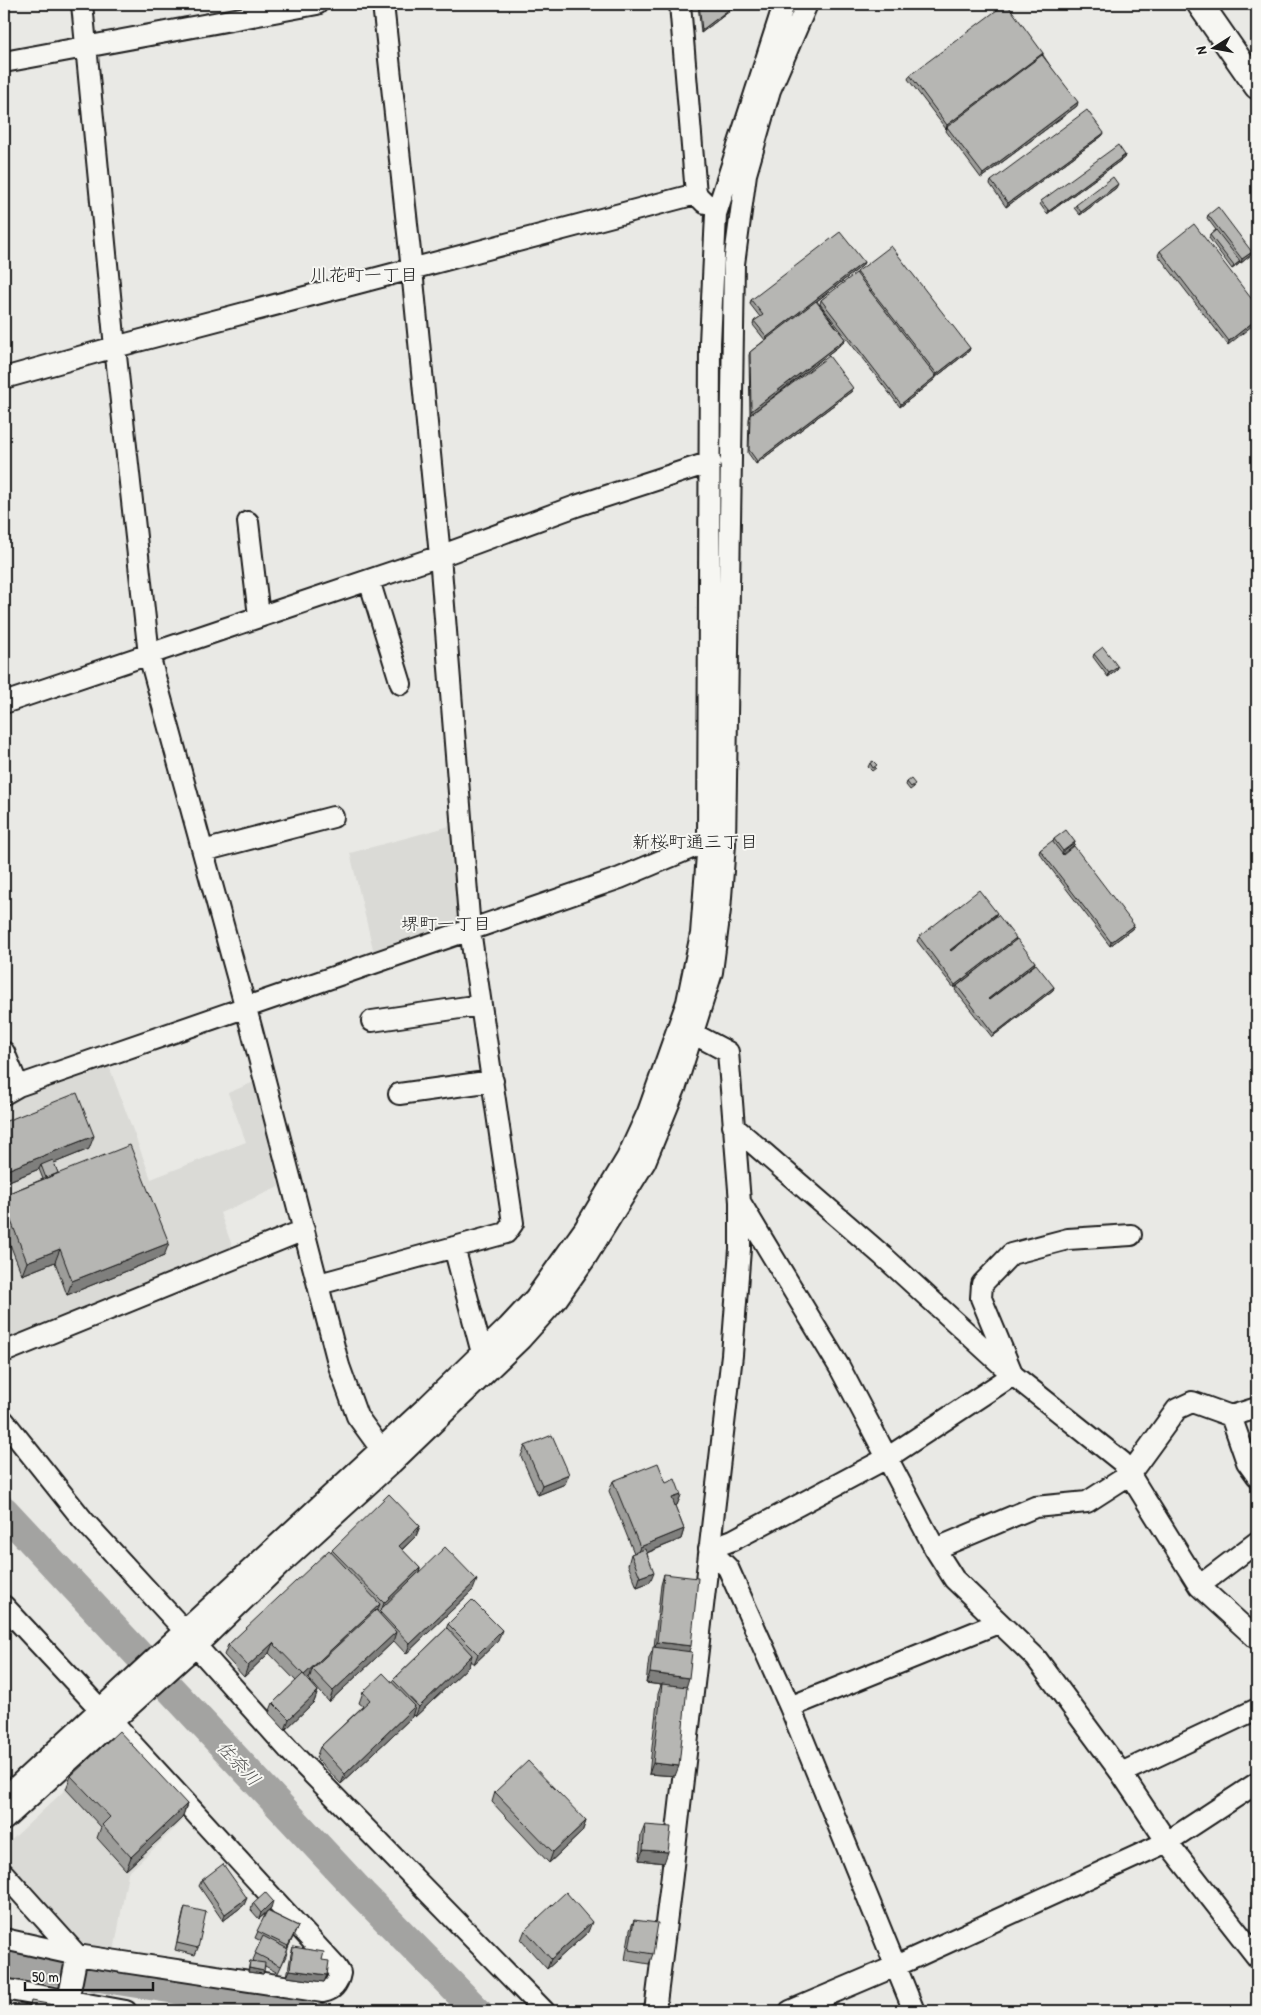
<svg xmlns="http://www.w3.org/2000/svg" width="1261" height="2015" font-family="'Patrick Hand','Klee One',sans-serif">
  <style>
    .built { fill: #dadad6 }
    .lines { fill: none; stroke-linecap: round; stroke-linejoin: round }
    .river { stroke: #a3a3a1; stroke-width: 30 }
    .minor-casing { stroke: #1c1c1c; stroke-width: 24 }
    .major-casing { stroke: #1c1c1c; stroke-width: 29 }
    .minor { stroke: #f6f6f2; stroke-width: 20 }
    .major { stroke: #f6f6f2; stroke-width: 25 }
    .wall { fill: #9d9d9a; stroke: #1c1c1c }
    .shaded-wall { fill: #7f7f7d; stroke: #1c1c1c }
    .building { fill: #b6b6b3; stroke: #1c1c1c }
    .labels { text-anchor: middle; dominant-baseline: central; stroke-width: 4; stroke-linejoin: round; paint-order: stroke }
    .neighbourhood-label { font-size: 18px; fill: #1c1c1c; stroke: #f6f6f2 }
    .water-label { font-size: 18px; font-style: italic; fill: #525251; stroke: #f6f6f2 }
  </style>
  <rect width="100%" height="100%" fill="#e9e9e5"/>
  <filter id="ink" filterUnits="userSpaceOnUse"><feTurbulence type="fractalNoise" baseFrequency=".02" numOctaves="2"/><feDisplacementMap in="SourceGraphic" scale="10" xChannelSelector="R" yChannelSelector="G"/><feConvolveMatrix kernelMatrix="1 2 1 2 8 2 1 2 1" color-interpolation-filters="sRGB"/></filter>
  <g filter="url(#ink)">
    <path class="built" d="M 454,825 L 461,913 L 457,924 L 374,953 L 350,853 Z
      M 109,1066 L 151,1179 L 246,1142 L 228,1093 L 254,1082 L 279,1187 L 220,1213 L 234,1251 L 4,1344 L 4,1106 L 30,1092 Z
      M 118,1740 L 188,1816 L 128,1873 L 114,1952 L 81,1947 L 4,1863 L 4,1847 Z
      M 4,2000 L 50,2009 L 52,2011 L 4,2011 Z"/>
    <g class="lines">
      <path class="river" d="M 4,1511 L 363,1895 L 477,2011
        M 4,1962 L 207,1994 L 301,2011"/>
      <g class="minor-casing">
        <path id="minor" d="M 82,4 L 115,347 L 149,655 L 251,1027 L 339,1366 L 357,1416 L 389,1460
          M 680,4 L 696,194 L 705,203
          M 4,62 L 317,4
          M 4,378 L 115,347 L 696,194
          M 248,522 L 259,616
          M 369,580 L 401,684
          M 4,703 L 440,556 L 576,506 L 711,462
          M 203,851 L 333,817
          M 372,1021 L 480,1005
          M 4,1052 L 18,1086
          M 4,1094 L 18,1086 L 620,878 L 708,841
          M 399,1094 L 493,1081
          M 733,1126 L 883,1256 L 1013,1375 L 1122,1462 L 1199,1586 L 1257,1639
          M 740,1202 L 840,1368 L 935,1549 L 954,1579 L 1036,1658 L 1121,1773 L 1167,1842 L 1257,1957
          M 454,1247 L 482,1353
          M 319,1284 L 506,1233 L 513,1223 L 470,930 L 440,556 L 412,270 L 383,4
          M 4,1352 L 304,1230
          M 1231,1416 L 1247,1462 L 1257,1476
          M 4,1421 L 83,1520 L 184,1630
          M 709,1549 L 733,1540 L 887,1458 L 1013,1375 L 981,1298 L 982,1284 L 1011,1254 L 1068,1239 L 1131,1235
          M 709,1549 L 728,1568 L 790,1707 L 914,2011
          M 935,1549 L 1035,1507 L 1087,1502 L 1129,1475 L 1177,1409 L 1192,1402 L 1231,1416 L 1257,1408
          M 1199,1586 L 1257,1542
          M 4,1606 L 100,1709
          M 196,1646 L 290,1751 L 544,2011
          M 790,1707 L 998,1623
          M 1121,1773 L 1257,1709
          M 4,1798 L 427,1406 L 508,1327 L 535,1298 L 585,1228 L 627,1158 L 648,1112 L 687,1002 L 701,934 L 708,841 L 710,343 L 716,214 L 784,4
          M 4,1820 L 196,1646 L 279,1566 L 392,1463 L 521,1339 L 557,1299 L 585,1259 L 645,1162 L 676,1086 L 712,972 L 720,910 L 725,844 L 734,264 L 746,174 L 770,90 L 807,4
          M 4,1874 L 77,1955 L 66,2011
          M 4,1939 L 77,1955 L 323,1992 C 333,1990 338,1984 340,1973 L 336,1967 L 111,1721
          M 4,1989 L 126,2011
          M 655,2011 L 671,1883 L 732,1355 L 740,1249 L 740,1202 L 728,1052 L 694,1034
          M 790,2011 L 896,1966 L 1167,1842 L 1257,1783"/>
      </g>
      <g class="major-casing">
        <path id="major" d="M 1200,4 L 1257,86"/>
      </g>
      <use href="#minor" class="minor"/>
      <use href="#major" class="major"/>
    </g>
    <path class="wall" d="M 698,4 L 739,4 L 701,33 Z
      M 1043,53 L 1043,55 L 1077,106 L 981,178 L 946,131 L 947,128 L 946,129 L 908,79 L 910,75 Z
      M 1104,133 L 1102,136 L 1006,207 L 990,184 L 991,181 Z
      M 1125,155 L 1124,158 L 1047,214 L 1040,204 L 1041,201 Z
      M 1116,188 L 1080,215 L 1074,208 L 1076,205 Z
      M 1208,215 L 1251,255 L 1241,263 L 1240,262 L 1239,264 L 1232,269 L 1209,238 L 1210,235 L 1216,230 L 1207,218 Z
      M 1160,251 L 1257,306 L 1228,345 L 1158,255 Z
      M 864,262 L 862,266 L 817,301 L 845,339 L 844,342 L 750,415 L 749,355 L 750,352 L 765,340 L 753,325 L 754,321 L 760,317 L 750,304 L 751,300 Z
      M 857,272 L 970,348 L 969,351 L 936,377 L 935,379 L 900,407 L 820,304 L 821,300 L 857,274 Z
      M 853,388 L 852,391 L 756,464 L 748,453 L 749,419 L 750,415 Z
      M 1094,654 L 1117,670 L 1108,677 L 1093,657 Z
      M 870,763 L 876,768 L 872,771 L 868,767 Z
      M 907,782 L 914,787 L 910,790 L 906,785 Z
      M 1054,839 L 1075,842 L 1074,845 L 1062,854 L 1133,928 L 1110,946 L 1039,853 L 1040,850 L 1053,842 Z
      M 997,913 L 995,916 L 1015,941 L 1035,962 L 1034,965 L 989,1000 L 1054,987 L 1053,990 L 992,1037 L 955,990 L 957,986 L 954,988 L 917,941 L 919,937 Z
      M 1257,1037 L 1257,1047 L 1254,1042 L 1255,1039 Z
      M 4,1122 L 89,1149 L 54,1163 L 58,1173 L 164,1256 L 67,1295 L 55,1262 L 22,1275 L 4,1229 L 4,1195 L 43,1179 L 39,1169 L 4,1183 Z
      M 525,1446 L 565,1484 L 538,1495 L 521,1456 Z
      M 613,1481 L 666,1483 L 681,1495 L 677,1505 L 675,1506 L 684,1529 L 681,1539 L 647,1553 L 650,1582 L 637,1587 L 628,1565 L 631,1554 L 634,1553 L 609,1491 Z
      M 420,1526 L 416,1536 L 402,1550 L 420,1568 L 419,1572 L 473,1590 L 406,1654 L 393,1640 L 393,1642 L 329,1702 L 309,1679 L 310,1677 L 307,1679 L 318,1691 L 314,1702 L 285,1730 L 269,1713 L 273,1703 L 296,1681 L 269,1653 L 244,1677 L 224,1655 L 228,1645 L 331,1552 L 332,1550 Z
      M 664,1574 L 689,1652 L 686,1687 L 675,1776 L 649,1774 L 658,1694 L 661,1685 L 646,1683 L 649,1658 L 654,1647 L 661,1585 Z
      M 448,1624 L 498,1641 L 474,1664 L 470,1661 L 469,1666 L 415,1717 L 412,1714 L 412,1717 L 341,1784 L 316,1758 L 320,1747 L 363,1706 L 359,1703 L 363,1692 L 392,1682 L 393,1680 L 446,1629 Z
      M 71,1776 L 187,1804 L 182,1818 L 126,1870 L 97,1838 L 101,1827 L 66,1789 Z
      M 495,1792 L 586,1821 L 582,1832 L 549,1863 L 492,1802 Z
      M 645,1825 L 664,1863 L 639,1860 L 641,1835 Z
      M 202,1880 L 244,1905 L 223,1921 L 199,1886 Z
      M 253,1903 L 271,1908 L 268,1911 L 298,1926 L 288,1948 L 286,1956 L 278,1973 L 265,1966 L 263,1974 L 248,1972 L 250,1961 L 255,1962 L 253,1960 L 261,1941 L 255,1938 L 266,1913 L 259,1919 L 251,1910 Z
      M 185,1907 L 198,1948 L 195,1955 L 175,1950 L 183,1914 Z
      M 634,1920 L 653,1954 L 649,1964 L 625,1960 L 630,1930 Z
      M 525,1930 L 588,1932 L 547,1969 L 521,1940 Z
      M 293,1947 L 322,1960 L 327,1975 L 324,1982 L 287,1977 L 291,1954 Z"/>
    <path class="shaded-wall" d="M 736,4 L 739,4 L 701,33 L 702,30 Z
      M 1043,53 L 1042,56 L 946,129 L 947,125 Z
      M 1078,102 L 1077,106 L 981,178 L 983,174 Z
      M 1104,133 L 1102,136 L 1006,207 L 1008,203 Z
      M 1125,155 L 1124,158 L 1047,214 L 1049,211 Z
      M 1118,184 L 1116,188 L 1080,215 L 1081,212 Z
      M 1252,252 L 1251,255 L 1241,263 L 1242,259 Z
      M 1240,261 L 1239,264 L 1232,269 L 1234,266 Z
      M 864,262 L 862,266 L 765,341 L 767,337 Z
      M 1257,319 L 1257,322 L 1228,345 L 1229,341 Z
      M 845,339 L 844,342 L 750,415 L 751,411 Z
      M 970,348 L 969,351 L 936,377 L 935,379 L 900,407 L 901,404 L 936,376 L 937,374 Z
      M 853,388 L 852,391 L 756,464 L 757,461 Z
      M 1118,667 L 1117,670 L 1108,677 L 1109,673 Z
      M 1075,842 L 1074,845 L 1062,855 L 1063,851 Z
      M 997,913 L 995,916 L 948,953 L 950,950 Z
      M 1134,925 L 1133,928 L 1110,946 L 1111,942 Z
      M 1016,938 L 1015,941 L 954,988 L 955,985 Z
      M 1035,962 L 1034,965 L 986,1002 L 988,999 Z
      M 1054,987 L 1053,990 L 992,1037 L 994,1034 Z
      M 94,1136 L 89,1149 L 42,1168 L 41,1165 L 39,1169 L 4,1183 L 4,1179 L 7,1170 Z
      M 169,1243 L 164,1256 L 67,1295 L 72,1281 Z
      M 60,1249 L 55,1262 L 22,1275 L 27,1262 Z
      M 569,1474 L 565,1484 L 538,1495 L 542,1485 Z
      M 681,1495 L 677,1505 L 668,1509 L 672,1498 Z
      M 420,1526 L 416,1536 L 395,1556 L 399,1546 Z
      M 684,1529 L 681,1539 L 636,1557 L 640,1547 Z
      M 420,1568 L 417,1579 L 380,1614 L 384,1603 Z
      M 654,1572 L 650,1582 L 637,1587 L 640,1577 Z
      M 477,1580 L 473,1590 L 406,1654 L 410,1644 Z
      M 380,1604 L 376,1614 L 312,1669 L 310,1677 L 300,1686 L 304,1675 Z
      M 502,1630 L 498,1641 L 474,1664 L 478,1654 Z
      M 396,1632 L 393,1642 L 329,1702 L 333,1691 Z
      M 657,1642 L 691,1646 L 687,1656 L 653,1652 Z
      M 273,1643 L 269,1653 L 244,1677 L 248,1666 Z
      M 472,1655 L 469,1666 L 415,1717 L 419,1707 Z
      M 650,1673 L 689,1678 L 686,1688 L 646,1683 Z
      M 318,1691 L 314,1702 L 285,1730 L 289,1719 Z
      M 415,1706 L 412,1717 L 341,1784 L 345,1774 Z
      M 653,1763 L 679,1766 L 675,1776 L 649,1774 Z
      M 187,1804 L 182,1818 L 126,1870 L 131,1857 Z
      M 586,1821 L 582,1832 L 549,1863 L 553,1852 Z
      M 643,1850 L 668,1852 L 664,1863 L 639,1860 Z
      M 247,1898 L 244,1905 L 223,1921 L 225,1914 Z
      M 273,1901 L 271,1908 L 259,1919 L 261,1913 Z
      M 592,1922 L 588,1932 L 547,1969 L 551,1959 Z
      M 298,1926 L 295,1933 L 285,1953 L 288,1946 Z
      M 249,1968 L 264,1971 L 263,1974 L 248,1972 Z
      M 290,1970 L 327,1975 L 324,1982 L 287,1977 Z"/>
    <path class="building" d="M 699,4 L 736,4 L 702,30 Z
      M 1005,4 L 1007,4 L 1043,53 L 947,125 L 910,75 Z
      M 1042,55 L 1078,102 L 983,174 L 947,127 Z
      M 1087,110 L 1104,133 L 1008,203 L 991,181 Z
      M 1118,145 L 1125,155 L 1049,211 L 1041,201 Z
      M 1113,177 L 1118,184 L 1081,212 L 1076,205 Z
      M 1218,207 L 1252,252 L 1242,259 L 1208,215 Z
      M 1194,224 L 1257,306 L 1257,319 L 1229,341 L 1160,251 Z
      M 1216,230 L 1240,261 L 1234,266 L 1210,235 Z
      M 840,232 L 864,262 L 767,337 L 754,321 L 763,315 L 751,300 Z
      M 891,246 L 970,348 L 937,374 L 857,272 Z
      M 856,273 L 936,376 L 901,404 L 821,300 Z
      M 816,301 L 845,339 L 751,411 L 750,352 Z
      M 829,356 L 853,388 L 757,461 L 749,450 L 750,415 Z
      M 1103,647 L 1118,667 L 1109,673 L 1094,654 Z
      M 873,761 L 877,765 L 873,768 L 870,763 Z
      M 911,779 L 915,784 L 911,787 L 907,782 Z
      M 1066,830 L 1075,842 L 1063,851 L 1054,839 Z
      M 1052,841 L 1063,855 L 1074,846 L 1134,925 L 1111,942 L 1040,850 Z
      M 979,890 L 997,913 L 950,950 L 951,951 L 998,915 L 1016,938 L 955,985 L 919,937 Z
      M 1017,939 L 1035,962 L 988,999 L 989,1000 L 1036,964 L 1054,987 L 994,1034 L 957,986 Z
      M 77,1093 L 94,1136 L 7,1170 L 4,1161 L 4,1122 Z
      M 130,1145 L 169,1243 L 72,1281 L 60,1249 L 27,1262 L 4,1203 L 4,1195 Z
      M 53,1160 L 58,1173 L 46,1178 L 41,1165 Z
      M 552,1435 L 569,1474 L 542,1485 L 525,1446 Z
      M 658,1463 L 666,1483 L 675,1479 L 681,1495 L 672,1498 L 684,1529 L 640,1547 L 613,1481 Z
      M 389,1494 L 420,1526 L 399,1546 L 420,1568 L 384,1603 L 332,1550 Z
      M 445,1547 L 477,1580 L 410,1644 L 379,1611 Z
      M 645,1549 L 654,1572 L 640,1577 L 631,1554 Z
      M 329,1550 L 380,1604 L 304,1675 L 273,1643 L 248,1666 L 228,1645 Z
      M 664,1574 L 698,1578 L 691,1646 L 657,1642 Z
      M 472,1600 L 502,1630 L 478,1654 L 448,1624 Z
      M 376,1610 L 396,1632 L 333,1691 L 312,1669 Z
      M 447,1628 L 472,1655 L 419,1707 L 393,1680 Z
      M 653,1647 L 692,1652 L 689,1678 L 650,1673 Z
      M 383,1673 L 415,1706 L 345,1774 L 320,1747 L 370,1700 L 363,1692 Z
      M 303,1674 L 318,1691 L 289,1719 L 273,1703 Z
      M 662,1684 L 687,1687 L 679,1766 L 653,1763 Z
      M 119,1731 L 187,1804 L 131,1857 L 102,1825 L 110,1817 L 71,1776 Z
      M 528,1761 L 586,1821 L 553,1852 L 495,1792 Z
      M 645,1825 L 671,1827 L 668,1852 L 643,1850 Z
      M 223,1864 L 247,1898 L 225,1914 L 202,1880 Z
      M 265,1892 L 273,1901 L 261,1913 L 253,1903 Z
      M 566,1892 L 592,1922 L 551,1959 L 525,1930 Z
      M 185,1907 L 206,1912 L 198,1948 L 177,1943 Z
      M 267,1911 L 298,1926 L 288,1946 L 257,1931 Z
      M 634,1920 L 658,1923 L 653,1954 L 629,1950 Z
      M 263,1936 L 288,1949 L 280,1966 L 255,1953 Z
      M 293,1947 L 324,1952 L 322,1960 L 329,1961 L 327,1975 L 290,1970 Z
      M 250,1961 L 265,1963 L 264,1971 L 249,1968 Z
      M 31,2001 L 54,2005 L 52,2011 L 29,2011 Z"/>
  </g>
  <g class="labels">
    <g class="neighbourhood-label">
      <text x="364" y="274">川花町一丁目</text>
      <text x="695" y="841">新桜町通三丁目</text>
      <text x="446" y="923">堺町一丁目</text>
    </g>
    <g class="water-label">
      <text transform="translate(239 1763) rotate(47)">佐奈川</text>
    </g>
  </g>
  <rect width="1261" height="2015" fill="none" stroke="#f6f6f2" stroke-width="20"/>
  <rect x="10" y="10" width="1241" height="1995" fill="none" stroke="#1c1c1c" stroke-width="2" filter="url(#ink)"/>
  <g transform="translate(1214 48) rotate(259)" stroke="#f6f6f2" stroke-width="4" paint-order="stroke">
  <path d="M0-4L9 19L0 12L-9 19Z" fill="#1c1c1c"/>
  <text y="-8" font-size="14" font-weight="bold" text-anchor="middle" fill="#1c1c1c">N</text>
  </g>
  <path d="M25 1982v8h128v-8" fill="none" stroke="#1c1c1c" stroke-width="2.5"/>
  <text x="32" y="1982" font-size="15" fill="#1c1c1c" stroke="#f6f6f2" stroke-width="4" paint-order="stroke">50 m</text>
</svg>
